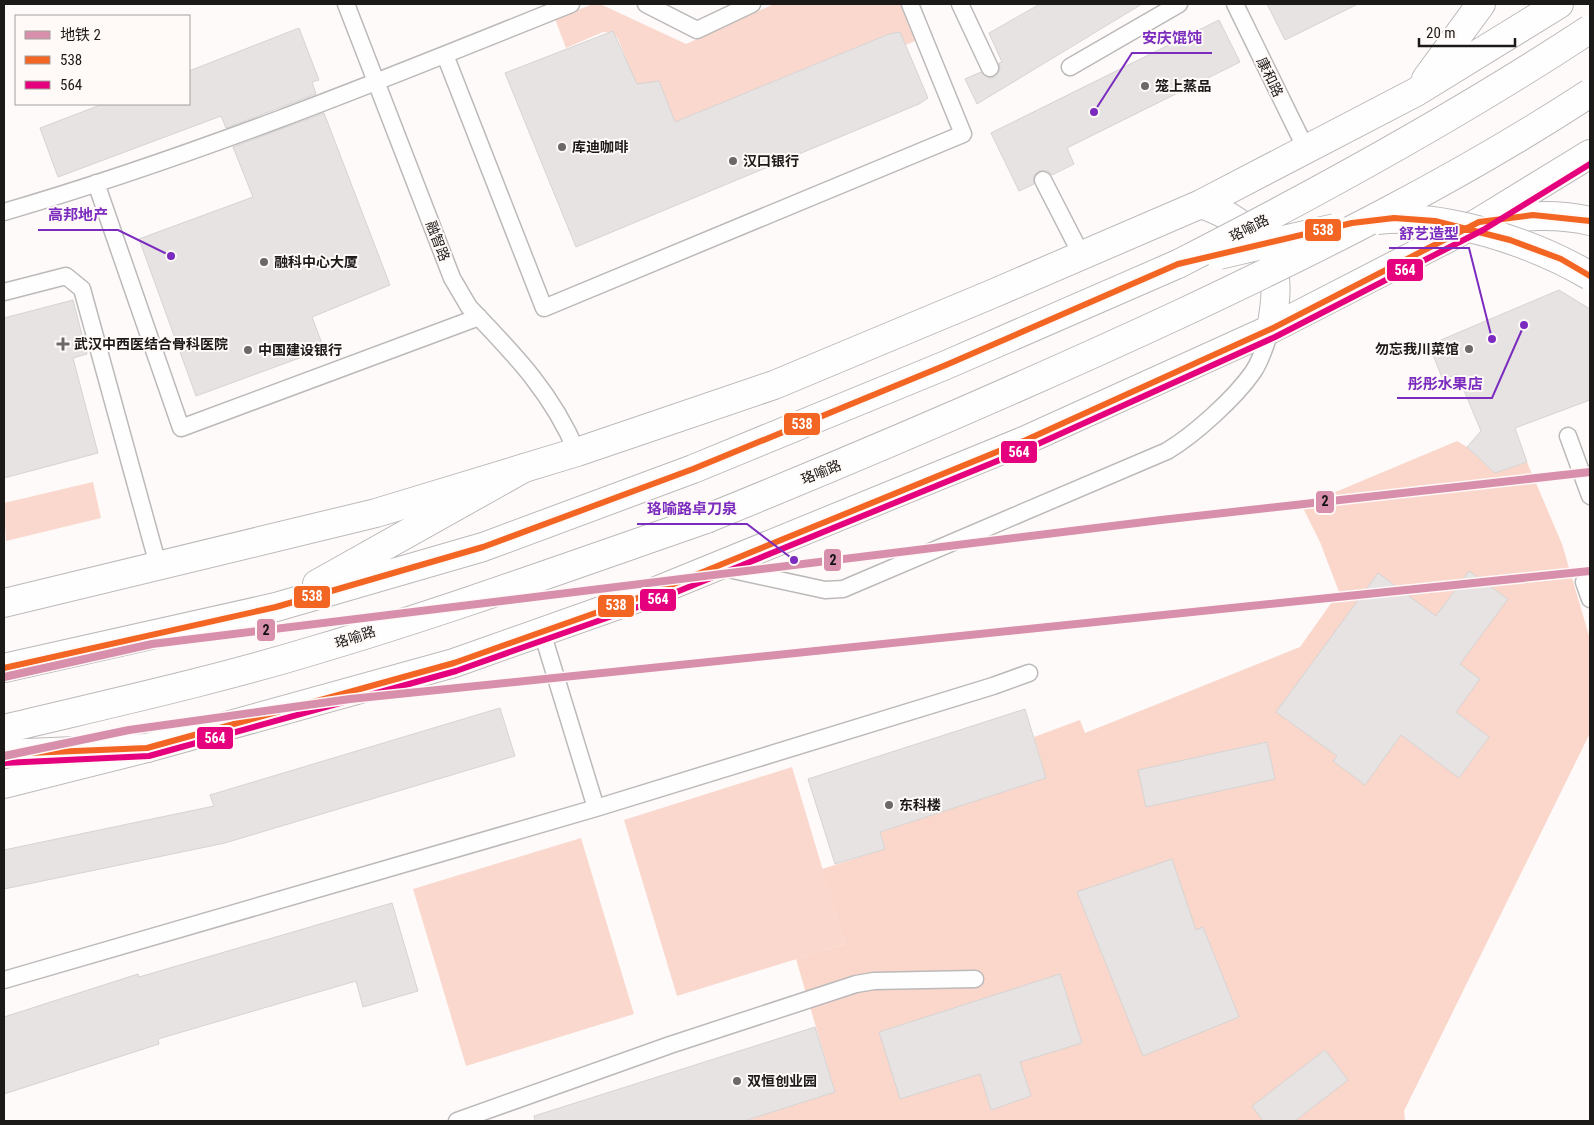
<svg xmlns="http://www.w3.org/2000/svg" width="1594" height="1125" font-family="'Roboto Condensed','Noto Sans SC',sans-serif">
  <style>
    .green { fill: #fad8cd }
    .forest { fill: #fbd7cb }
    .building { fill: #e6e3e2; stroke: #d6d4d3 }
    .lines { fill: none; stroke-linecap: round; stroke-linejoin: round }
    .service-casing { stroke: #bcb9b9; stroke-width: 19 }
    .primary-casing { stroke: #bcb9b9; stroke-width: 30 }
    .trunk-casing { stroke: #bcb9b9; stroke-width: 30 }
    .service { stroke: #fffefe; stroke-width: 16 }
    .primary { stroke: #fffefe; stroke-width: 28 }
    .trunk { stroke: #fffefe; stroke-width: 28 }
    .trunk-bridge-casing { stroke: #bcb9b9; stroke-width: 30; stroke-linecap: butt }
    .trunk-bridge { stroke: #fffefe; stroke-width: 28 }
    .bus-1-casing { stroke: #fff9f7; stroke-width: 10 }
    .bus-2-casing { stroke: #fff9f7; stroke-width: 10 }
    .bus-1 { stroke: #f26522; stroke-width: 6 }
    .bus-2 { stroke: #e5007d; stroke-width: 6 }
    .metro-1-casing { stroke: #fff9f7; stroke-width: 11 }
    .metro-1 { stroke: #d78fab; stroke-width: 8 }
    .poi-dot { fill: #6b6867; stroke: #fff9f7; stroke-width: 2 }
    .labels { text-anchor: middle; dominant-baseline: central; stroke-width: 4; stroke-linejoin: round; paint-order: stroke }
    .street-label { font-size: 14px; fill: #1c1a19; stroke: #fff9f7 }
    .poi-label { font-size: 14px; font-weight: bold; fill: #1c1a19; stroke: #fff9f7; text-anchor: start }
    .leader { fill: none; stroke: #7b2cbf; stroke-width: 2 }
    .callout-dot { fill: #7b2cbf; stroke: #fff9f7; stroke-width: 2 }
    .callout-label { font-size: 15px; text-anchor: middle; font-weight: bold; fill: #7b2cbf; stroke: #fff9f7; stroke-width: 4; stroke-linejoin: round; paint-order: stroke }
    .line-badge { stroke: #fff9f7; stroke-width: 2 }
    .badge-label { font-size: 14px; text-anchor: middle; font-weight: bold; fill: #fff }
    .pale-badge-label { font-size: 14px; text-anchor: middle; font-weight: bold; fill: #111 }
  </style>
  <rect width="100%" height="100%" fill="#fdfaf9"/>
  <path class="green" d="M 593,4 L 600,4 L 686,44 L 774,4 L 900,4 L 915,41 L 906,45 L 901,35 L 889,34 L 675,122 L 660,83 L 651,82 L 638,88 L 618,39 L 614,33 L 603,32 L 566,48 L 555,19 Z
    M 93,482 L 101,518 L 6,541 L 4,503 Z
    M 792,767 L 845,944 L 677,996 L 624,820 Z
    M 581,838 L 634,1014 L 466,1066 L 413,889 Z"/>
  <path class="forest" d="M 1457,441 L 1467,447 L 1495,473 L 1527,462 L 1562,544 L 1590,639 L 1590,733 L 1404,1111 L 1405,1121 L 744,1121 L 835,1092 L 796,959 L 845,944 L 822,869 L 885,849 L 880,832 L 1046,778 L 1034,737 L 1080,720 L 1085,733 L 1300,647 L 1339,592 L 1320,542 L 1302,506 Z"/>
  <path class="building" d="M 1040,4 L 1142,4 L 977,104 L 965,79 L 981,72 L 989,78 L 995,77 L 1000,69 L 999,63 L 1002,62 L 989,33 Z
    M 1267,4 L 1358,4 L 1285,40 Z
    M 1219,20 L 1240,62 L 1067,148 L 1074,164 L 1052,175 L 1048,171 L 1039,171 L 1034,175 L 1034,184 L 1019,191 L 991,133 Z
    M 299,28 L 319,80 L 312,82 L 316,94 L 226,128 L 221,116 L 58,177 L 40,128 L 103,104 L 189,104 L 189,71 Z
    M 613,31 L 637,84 L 659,81 L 675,122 L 889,34 L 900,32 L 928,98 L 919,104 L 576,247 L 505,73 Z
    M 324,113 L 390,285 L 312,317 L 324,349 L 196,396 L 139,239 L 253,197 L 233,147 Z
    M 1559,290 L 1590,309 L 1590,400 L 1515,428 L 1527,462 L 1495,473 L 1467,447 L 1481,431 L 1457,374 L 1443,380 L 1429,345 Z
    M 73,300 L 87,354 L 73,358 L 98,453 L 4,478 L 4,318 Z
    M 1469,571 L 1508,599 L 1460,664 L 1480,679 L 1456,712 L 1489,737 L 1459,778 L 1401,735 L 1365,785 L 1333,761 L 1337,756 L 1276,712 L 1378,573 L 1436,616 Z
    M 500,708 L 515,756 L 225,843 L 4,889 L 4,850 L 214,806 L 210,795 Z
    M 1025,709 L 1046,778 L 880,832 L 885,849 L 835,864 L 808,779 Z
    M 1267,742 L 1275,779 L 1146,807 L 1138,770 Z
    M 1172,859 L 1196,930 L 1203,927 L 1239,1017 L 1143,1056 L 1077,892 Z
    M 392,903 L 418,991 L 363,1007 L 356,981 L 158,1039 L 159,1044 L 4,1094 L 4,1017 L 138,974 L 139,977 Z
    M 1060,974 L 1082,1043 L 1020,1062 L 1031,1096 L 991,1110 L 980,1074 L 900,1099 L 879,1032 Z
    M 815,1027 L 835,1092 L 744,1121 L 535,1121 L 534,1116 Z
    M 1325,1050 L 1348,1080 L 1295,1121 L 1263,1121 L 1252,1106 Z"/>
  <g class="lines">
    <g class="service-casing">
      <path id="service" d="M 346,4 L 452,278 L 469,307 C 514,354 551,391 577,452
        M 646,4 L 697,30 L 752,4
        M 960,4 L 990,68
        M 1235,4 L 1306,149
        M 445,55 L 544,308 L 963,134 L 910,4
        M 1070,67 L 1179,4
        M 1043,180 L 1082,256
        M 96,183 L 181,428 L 479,317
        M 4,212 C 196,156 385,79 571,4
        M 4,292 L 66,276 L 82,289 L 158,565
        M 1568,436 L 1590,496
        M 719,567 L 825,590 L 843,589 L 1167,451 C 1194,435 1235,398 1253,372 C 1262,359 1266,343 1271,329
        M 1590,580 L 1584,582 L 1590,599
        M 542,632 L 596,808
        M 4,980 L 596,808 L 993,686 L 1029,673
        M 457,1121 L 670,1045 L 856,984 L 874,981 L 975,979"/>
    </g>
    <g class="primary-casing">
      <path id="primary" d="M 1426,79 L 1481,4
        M 1201,204 C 1236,216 1268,239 1275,279 C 1277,295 1274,313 1271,329
        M 1488,221 C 1523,216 1555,213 1590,221
        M 4,603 L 376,513 L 577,452 L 774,385 L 992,294 L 1201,204 L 1416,92 L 1559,4
        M 4,784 L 147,748 L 454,663 L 649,594 L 1026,440 L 1271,329 L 1479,222 L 1590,154"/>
    </g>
    <g class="trunk-casing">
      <path id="trunk" d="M 317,584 L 524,468
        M 4,668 L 276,607 L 483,547 L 693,469 L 946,365 L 1178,264
        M 4,729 C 108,704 213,681 315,650 C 447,611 576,564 706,519
        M 4,754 L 147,748"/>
    </g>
    <use href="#service" class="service"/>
    <use href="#primary" class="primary"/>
    <use href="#trunk" class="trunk"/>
    <g class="trunk-bridge-casing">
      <path id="trunk-bridge" d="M 1377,220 C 1443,212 1534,243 1590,276
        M 1219,255 L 1335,228
        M 1178,264 C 1319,192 1458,116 1590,29
        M 706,519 C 866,454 1025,386 1182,313 C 1322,247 1460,178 1590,93"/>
    </g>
    <use href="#trunk-bridge" class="trunk-bridge"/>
    <g class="bus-1-casing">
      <path id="bus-1" d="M 4,668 L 276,607 L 483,547 L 693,469 L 946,365 L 1178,264 L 1352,223 L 1394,218 L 1435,221 L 1510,240 L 1561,259 L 1590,276
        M 4,754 L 147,748 L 454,663 L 649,594 L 1026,440 L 1271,329 L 1479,222 L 1533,215 L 1590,221"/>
    </g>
    <g class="bus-2-casing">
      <path id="bus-2" d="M 4,763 L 149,756 L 456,671 L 652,602 L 1029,448 L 1275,337 L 1483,230 L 1590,164"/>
    </g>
    <use href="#bus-1" class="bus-1"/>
    <use href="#bus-2" class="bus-2"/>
    <g class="metro-1-casing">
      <path id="metro-1" d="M 4,677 L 152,644 L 1161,520 L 1590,472
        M 4,756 L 129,730 L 350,699 L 1590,571"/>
    </g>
    <use href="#metro-1" class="metro-1"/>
  </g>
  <g class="poi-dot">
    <circle cx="1145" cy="86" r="5"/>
    <circle cx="562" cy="147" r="5"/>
    <circle cx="733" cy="161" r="5"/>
    <circle cx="264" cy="262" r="5"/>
    <path d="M60.5 336.5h5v5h5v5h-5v5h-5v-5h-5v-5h5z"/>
    <circle cx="1469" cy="349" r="5"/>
    <circle cx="248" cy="350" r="5"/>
    <circle cx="889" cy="805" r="5"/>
    <circle cx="737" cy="1081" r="5"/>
  </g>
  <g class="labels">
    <g class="street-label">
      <text transform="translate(1270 77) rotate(64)">康和路</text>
      <text transform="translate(1249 228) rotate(-27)">珞喻路</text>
      <text transform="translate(438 241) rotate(69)">融智路</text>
      <text transform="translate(821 472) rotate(-22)">珞喻路</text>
      <text transform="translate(355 637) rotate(-18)">珞喻路</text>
    </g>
    <g class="poi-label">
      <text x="1155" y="86">笼上蒸品</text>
      <text x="572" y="147">库迪咖啡</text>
      <text x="743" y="161">汉口银行</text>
      <text x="274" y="262">融科中心大厦</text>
      <text x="74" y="344">武汉中西医结合骨科医院</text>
      <text x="1459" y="349" text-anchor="end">勿忘我川菜馆</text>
      <text x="258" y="350">中国建设银行</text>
      <text x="899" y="805">东科楼</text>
      <text x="747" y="1081">双恒创业园</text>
    </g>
  </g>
  <path class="leader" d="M1094 112L1132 53H1212M171 256L118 230H38M1492 339L1469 248H1389M1524 325L1492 398H1397M794 560L747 524H637"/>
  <g class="callout-dot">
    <circle cx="1094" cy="112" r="5"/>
    <circle cx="171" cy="256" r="5"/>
    <circle cx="1492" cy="339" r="5"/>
    <circle cx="1524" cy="325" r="5"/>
    <circle cx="794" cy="560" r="5"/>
  </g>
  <g class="callout-label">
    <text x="1172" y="43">安庆馄饨</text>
    <text x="78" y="220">高邦地产</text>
    <text x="1429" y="239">舒艺造型</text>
    <text x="1445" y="389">彤彤水果店</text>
    <text x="692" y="514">珞喻路卓刀泉</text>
  </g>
  <g class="line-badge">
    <rect x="1304" y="218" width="38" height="24" rx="5" fill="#f26522"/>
    <rect x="1386" y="258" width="38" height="24" rx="5" fill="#e5007d"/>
    <rect x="783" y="412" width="38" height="24" rx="5" fill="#f26522"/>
    <rect x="1000" y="440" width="38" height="24" rx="5" fill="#e5007d"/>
    <rect x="1315" y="490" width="20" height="24" rx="5" fill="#d78fab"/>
    <rect x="823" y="548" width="19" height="24" rx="5" fill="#d78fab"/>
    <rect x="293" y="585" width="38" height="24" rx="5" fill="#f26522"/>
    <rect x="639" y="588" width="38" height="24" rx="5" fill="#e5007d"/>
    <rect x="597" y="594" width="38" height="24" rx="5" fill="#f26522"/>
    <rect x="256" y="618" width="20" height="24" rx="5" fill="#d78fab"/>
    <rect x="196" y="726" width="38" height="24" rx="5" fill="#e5007d"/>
  </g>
  <g class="badge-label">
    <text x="1323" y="235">538</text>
    <text x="1405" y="275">564</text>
    <text x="802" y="429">538</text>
    <text x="1019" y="457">564</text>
    <text x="312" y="601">538</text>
    <text x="658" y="604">564</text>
    <text x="616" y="610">538</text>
    <text x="215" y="743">564</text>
  </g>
  <g class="pale-badge-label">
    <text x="1325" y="506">2</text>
    <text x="833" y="565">2</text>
    <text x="266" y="635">2</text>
  </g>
  <rect width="1594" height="1125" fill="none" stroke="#1c1a19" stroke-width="10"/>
  <rect x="15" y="15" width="175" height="90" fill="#fff9f7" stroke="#a4a09e"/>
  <rect x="25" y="31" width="25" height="8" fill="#d78fab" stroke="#a4a09e"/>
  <text x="60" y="40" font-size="15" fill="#1c1a19">地铁 2</text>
  <rect x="25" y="56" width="25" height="8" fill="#f26522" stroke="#a4a09e"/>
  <text x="60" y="65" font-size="15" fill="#1c1a19">538</text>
  <rect x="25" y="81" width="25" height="8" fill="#e5007d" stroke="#a4a09e"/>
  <text x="60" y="90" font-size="15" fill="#1c1a19">564</text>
  <path d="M1419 38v8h96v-8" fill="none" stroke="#1c1a19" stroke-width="2.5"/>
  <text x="1426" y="38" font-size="15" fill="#1c1a19" stroke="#fff9f7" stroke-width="4" paint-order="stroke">20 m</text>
</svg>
